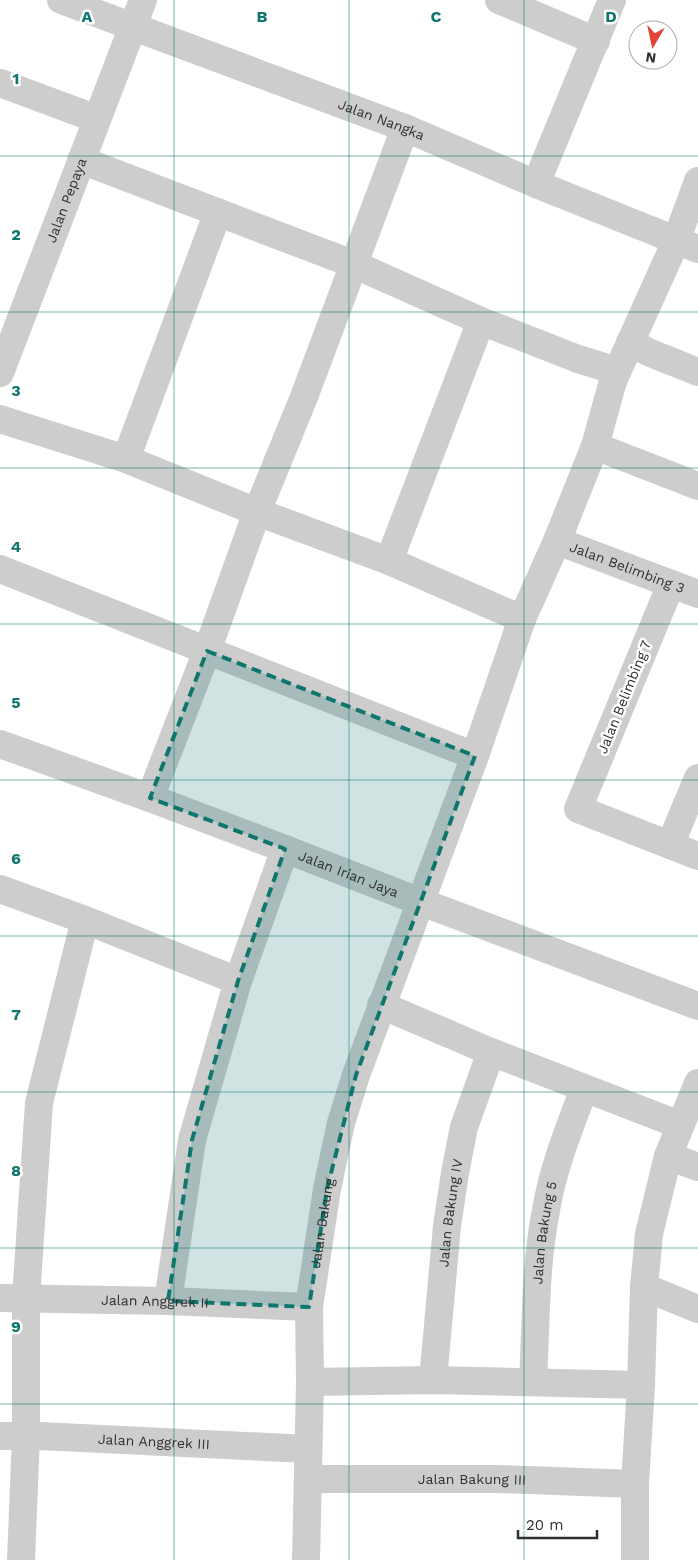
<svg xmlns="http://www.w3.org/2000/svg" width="698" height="1560" font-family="'Work Sans',sans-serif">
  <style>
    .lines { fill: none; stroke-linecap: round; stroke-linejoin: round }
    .street { stroke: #cdcdcd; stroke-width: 28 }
    .marked { fill: #0f766e; fill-opacity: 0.2; stroke: #0f766e; stroke-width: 4; stroke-dasharray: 10 6; stroke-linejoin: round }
    .grid { fill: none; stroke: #0f766e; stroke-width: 1; stroke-opacity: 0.55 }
    .labels { text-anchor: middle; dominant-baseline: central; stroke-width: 5; stroke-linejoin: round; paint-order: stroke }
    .street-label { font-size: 14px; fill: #303030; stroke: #fff }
    .grid-label { font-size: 16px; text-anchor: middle; font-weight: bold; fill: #0f766e; stroke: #fff; stroke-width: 5; stroke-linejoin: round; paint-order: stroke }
  </style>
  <rect width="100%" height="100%" fill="#fff"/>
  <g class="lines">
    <g class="street">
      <path id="s1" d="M 61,0 L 405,128 L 536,184 L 698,249"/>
      <path d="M 499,0 L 596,41"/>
      <path d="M 0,83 L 97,119"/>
      <path d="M 81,160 L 353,264 L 481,321 L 578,359 L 617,371"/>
      <path d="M 536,184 L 612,0"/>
      <path d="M 630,342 L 648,352 L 698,372"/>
      <path id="s2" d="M 0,373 L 143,0"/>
      <path d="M 0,419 L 126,459 L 257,512 L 389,561 L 522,619"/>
      <path d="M 595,446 L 698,486"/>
      <path d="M 126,459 L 218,212"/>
      <path id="s3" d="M 557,541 L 698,594"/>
      <path d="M 389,561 L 481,321"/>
      <path d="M 0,569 L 475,756"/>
      <path d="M 671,584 L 578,809 L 698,856"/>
      <path id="s4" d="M 0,744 L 150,798 L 285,849 L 421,902 L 698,1006"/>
      <path d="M 150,798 L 207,651 L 257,512 L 304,397 L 405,128"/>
      <path d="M 670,845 L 698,778"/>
      <path d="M 0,889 L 85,920 L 238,981"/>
      <path d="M 381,1005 L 491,1052 L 680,1125"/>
      <path d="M 668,1156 L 698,1167"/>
      <path d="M 644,1287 L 698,1309"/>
      <path id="s5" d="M 0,1298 L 168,1301 L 309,1307"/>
      <path d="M 168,1301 L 192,1140 L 238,981 L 285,849"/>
      <path id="s6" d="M 433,1380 L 447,1226 L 455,1173 L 464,1127 L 491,1052"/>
      <path d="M 310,1382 L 433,1380 L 641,1385"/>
      <path id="s7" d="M 533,1382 C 536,1325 535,1266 546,1210 C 553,1168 569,1129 584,1089"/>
      <path id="s8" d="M 0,1436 L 40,1436 L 308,1449"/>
      <path id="s9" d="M 308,1479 L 498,1479 L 635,1484"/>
      <path d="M 21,1560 L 26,1436 L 26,1298 L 39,1103 L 85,920"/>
      <path id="s10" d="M 306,1560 L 310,1382 L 309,1307 L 327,1189 L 341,1123 L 356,1075 L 475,756 L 522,619 L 557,541 L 595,446 L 613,381 L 676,241 L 698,181"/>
      <path d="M 635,1560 L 635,1484 L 641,1385 L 644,1287 L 649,1234 L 668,1156 L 698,1083"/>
    </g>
  </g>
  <path class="marked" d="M 207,651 L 475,756 L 356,1075 L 327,1189 L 309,1307 L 168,1301 L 192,1140 L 238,981 L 285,849 L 150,798 Z"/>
  <path class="grid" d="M 174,0 L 174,1560M 349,0 L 349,1560M 524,0 L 524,1560M 0,156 L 698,156M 0,312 L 698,312M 0,468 L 698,468M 0,624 L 698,624M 0,780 L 698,780M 0,936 L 698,936M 0,1092 L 698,1092M 0,1248 L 698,1248M 0,1404 L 698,1404"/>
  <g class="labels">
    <g class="street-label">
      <text stroke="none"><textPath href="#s1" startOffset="342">Jalan Nangka</textPath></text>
      <text stroke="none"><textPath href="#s2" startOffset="185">Jalan Pepaya</textPath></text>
      <text stroke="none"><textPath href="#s3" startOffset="75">Jalan Belimbing 3</textPath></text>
      <text transform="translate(624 697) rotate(-68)">Jalan Belimbing 7</text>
      <text stroke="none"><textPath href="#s4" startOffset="372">Jalan Irian Jaya</textPath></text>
      <text stroke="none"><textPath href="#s6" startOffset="168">Jalan Bakung IV</textPath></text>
      <text stroke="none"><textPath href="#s10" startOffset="338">Jalan Bakung</textPath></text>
      <text stroke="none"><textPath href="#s7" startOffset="150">Jalan Bakung 5</textPath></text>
      <text stroke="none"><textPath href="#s5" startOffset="155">Jalan Anggrek II</textPath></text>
      <text stroke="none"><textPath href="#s8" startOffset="154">Jalan Anggrek III</textPath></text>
      <text stroke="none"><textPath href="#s9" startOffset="164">Jalan Bakung III</textPath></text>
    </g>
  </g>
  <g class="grid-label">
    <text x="87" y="22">A</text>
    <text x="262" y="22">B</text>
    <text x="436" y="22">C</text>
    <text x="611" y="22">D</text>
    <text x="16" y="84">1</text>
    <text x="16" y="240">2</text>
    <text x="16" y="396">3</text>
    <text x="16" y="552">4</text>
    <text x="16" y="708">5</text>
    <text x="16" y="864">6</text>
    <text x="16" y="1020">7</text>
    <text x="16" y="1176">8</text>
    <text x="16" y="1332">9</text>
  </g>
  <g transform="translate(653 45) rotate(189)"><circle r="24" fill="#ffffff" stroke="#acacac"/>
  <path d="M0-4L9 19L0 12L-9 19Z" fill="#e44235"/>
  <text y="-8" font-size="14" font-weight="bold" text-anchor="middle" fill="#303030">N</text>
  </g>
  <path d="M518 1530v8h79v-8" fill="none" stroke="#303030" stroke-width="2.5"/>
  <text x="526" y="1530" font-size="15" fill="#303030" stroke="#ffffff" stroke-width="4" paint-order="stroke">20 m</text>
</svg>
